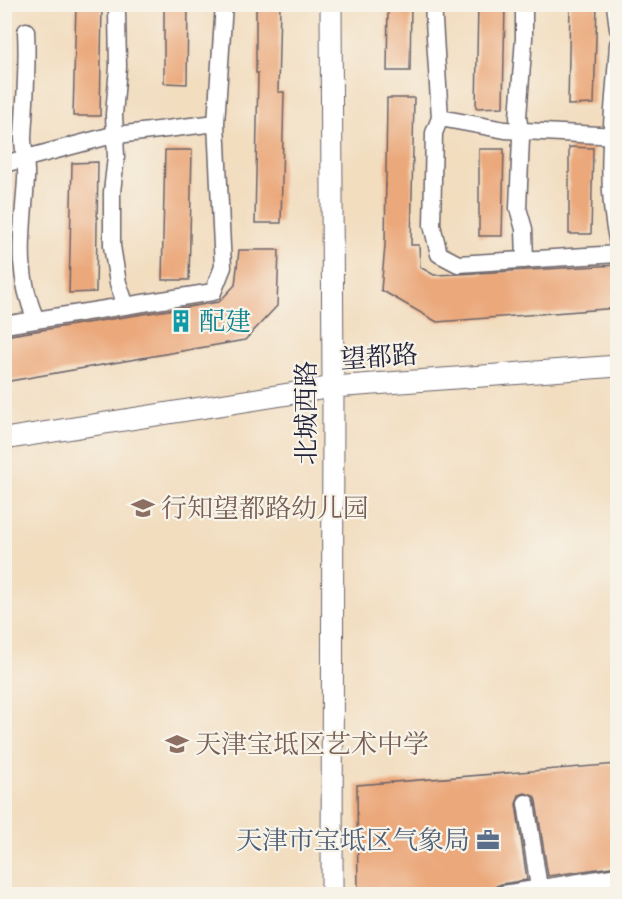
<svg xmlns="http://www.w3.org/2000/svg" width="622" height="899" font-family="Cardo,'Noto Serif SC',serif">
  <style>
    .building { fill: #eba87a }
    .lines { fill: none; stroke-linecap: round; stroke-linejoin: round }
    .minor-casing { stroke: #6b6369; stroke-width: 19 }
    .tertiary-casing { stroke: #6b6369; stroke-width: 23 }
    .minor { stroke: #fff; stroke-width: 16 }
    .tertiary { stroke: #fff; stroke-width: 21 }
    .labels { text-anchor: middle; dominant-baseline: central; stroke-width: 4.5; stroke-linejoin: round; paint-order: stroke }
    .culture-label { font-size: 26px; fill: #0d838f; stroke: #f7f3e8; text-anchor: start }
    .street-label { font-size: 26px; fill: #22223b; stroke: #f7f3e8 }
    .education-label { font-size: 26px; fill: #785e54; stroke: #f7f3e8; text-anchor: start }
    .service-label { font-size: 26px; fill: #4e5e75; stroke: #f7f3e8; text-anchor: end }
  </style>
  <rect width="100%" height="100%" fill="#f7f3e8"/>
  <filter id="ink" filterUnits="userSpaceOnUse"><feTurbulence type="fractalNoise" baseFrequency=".0167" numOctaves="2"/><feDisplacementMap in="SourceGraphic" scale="12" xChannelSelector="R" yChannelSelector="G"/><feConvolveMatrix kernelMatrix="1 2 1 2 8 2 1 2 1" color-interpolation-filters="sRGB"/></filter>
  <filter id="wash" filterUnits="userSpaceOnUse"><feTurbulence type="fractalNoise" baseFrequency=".008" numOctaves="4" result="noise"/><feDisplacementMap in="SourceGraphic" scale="24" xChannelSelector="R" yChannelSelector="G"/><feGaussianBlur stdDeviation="1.35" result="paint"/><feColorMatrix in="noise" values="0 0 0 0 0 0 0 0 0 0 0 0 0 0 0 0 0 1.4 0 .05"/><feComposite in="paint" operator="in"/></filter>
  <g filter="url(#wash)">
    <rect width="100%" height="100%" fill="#f2ddbf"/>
    <g id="blocks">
      <path class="building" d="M 76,4 L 102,4 L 100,116 L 73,116 Z
        M 164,4 L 188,4 L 187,84 L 164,83 Z
        M 256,4 L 280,4 L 278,92 L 284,92 L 281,223 L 255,223 L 258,73 L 256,73 Z
        M 388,4 L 411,4 L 410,71 L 387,71 Z
        M 478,4 L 505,4 L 503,107 L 476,108 Z
        M 570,4 L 597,4 L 594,104 L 568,105 Z
        M 387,98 L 414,98 L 411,245 L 419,245 L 420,267 L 434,275 L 459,274 L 618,265 L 618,308 L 437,322 L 381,290 L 385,246 Z
        M 569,147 L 593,148 L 591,234 L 569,234 Z
        M 479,149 L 504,149 L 502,236 L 479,236 Z
        M 165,150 L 192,150 L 189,280 L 162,280 Z
        M 98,162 L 96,292 L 69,293 L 72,163 Z
        M 239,250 L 279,250 L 277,306 L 245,340 L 4,382 L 4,336 L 219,302 L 235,285 Z
        M 618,764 L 618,866 L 548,876 L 536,801 L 534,796 L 525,793 L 519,795 L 516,804 L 527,880 L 501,884 L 496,886 L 493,894 L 358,894 L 357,785 Z
        M 618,887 L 618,894 L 568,894 Z"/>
    </g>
  </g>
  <g filter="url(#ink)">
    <use href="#blocks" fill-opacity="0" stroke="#6b6369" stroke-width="1.5"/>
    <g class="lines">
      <g class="minor-casing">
        <path id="minor" d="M 433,4 L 440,118 L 505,130 L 618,136
          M 522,4 L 524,11 L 524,38 L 518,117 L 521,138 L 518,208 L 524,229 L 525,260
          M 615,4 L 618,29
          M 117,13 L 118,67 L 114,115 L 116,157 L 112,192 L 112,246 L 118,283 L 126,306
          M 26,31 C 28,66 25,101 23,137 C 23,151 27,165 26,179 C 23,231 14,268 36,320
          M 618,44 C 614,110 603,179 618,244
          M 440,118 L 434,133 L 432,225 L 439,254 L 458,264 L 618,254
          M 4,164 L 109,136 L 216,123
          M 4,325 L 213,292 L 223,267 L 216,123 L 224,4
          M 526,803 L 540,894
          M 503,894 L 618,876"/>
      </g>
      <g class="tertiary-casing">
        <path id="tertiary" d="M 331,4 L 333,387 L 332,894
          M 4,439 L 333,387 L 618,366"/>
      </g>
      <use href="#minor" class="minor"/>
      <use href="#tertiary" class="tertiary"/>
    </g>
  </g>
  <defs>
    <g id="building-bare" transform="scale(1.8)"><path d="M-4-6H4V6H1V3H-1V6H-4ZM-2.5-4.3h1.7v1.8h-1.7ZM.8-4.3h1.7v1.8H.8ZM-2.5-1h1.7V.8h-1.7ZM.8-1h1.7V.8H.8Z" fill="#0f9aa8" stroke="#f7f3e8" stroke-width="2.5" paint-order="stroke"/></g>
    <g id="school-bare" transform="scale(1.8)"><path d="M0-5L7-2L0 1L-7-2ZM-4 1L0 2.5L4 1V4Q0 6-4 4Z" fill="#8d6e63" stroke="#f7f3e8" stroke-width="2.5" paint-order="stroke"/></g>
    <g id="office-bare" transform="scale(1.8)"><path d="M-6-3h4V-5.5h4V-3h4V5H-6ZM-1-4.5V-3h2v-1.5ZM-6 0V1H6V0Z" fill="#5c6f8a" stroke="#f7f3e8" stroke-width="2.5" paint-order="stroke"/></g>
  </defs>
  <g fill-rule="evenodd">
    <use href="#building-bare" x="181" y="321"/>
    <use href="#school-bare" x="143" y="508"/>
    <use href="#school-bare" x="177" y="744"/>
    <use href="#office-bare" x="488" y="840"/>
  </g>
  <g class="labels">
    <g class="culture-label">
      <text x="199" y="321">配建</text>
    </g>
    <g class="street-label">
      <text transform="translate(379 357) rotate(-4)">望都路</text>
      <text transform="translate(306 413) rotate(-90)">北城西路</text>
    </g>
    <g class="education-label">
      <text x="161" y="508">行知望都路幼儿园</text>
      <text x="195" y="744">天津宝坻区艺术中学</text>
    </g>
    <g class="service-label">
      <text x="470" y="840">天津市宝坻区气象局</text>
    </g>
  </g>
  <rect width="622" height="899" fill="none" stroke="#f7f3e8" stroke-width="24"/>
</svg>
